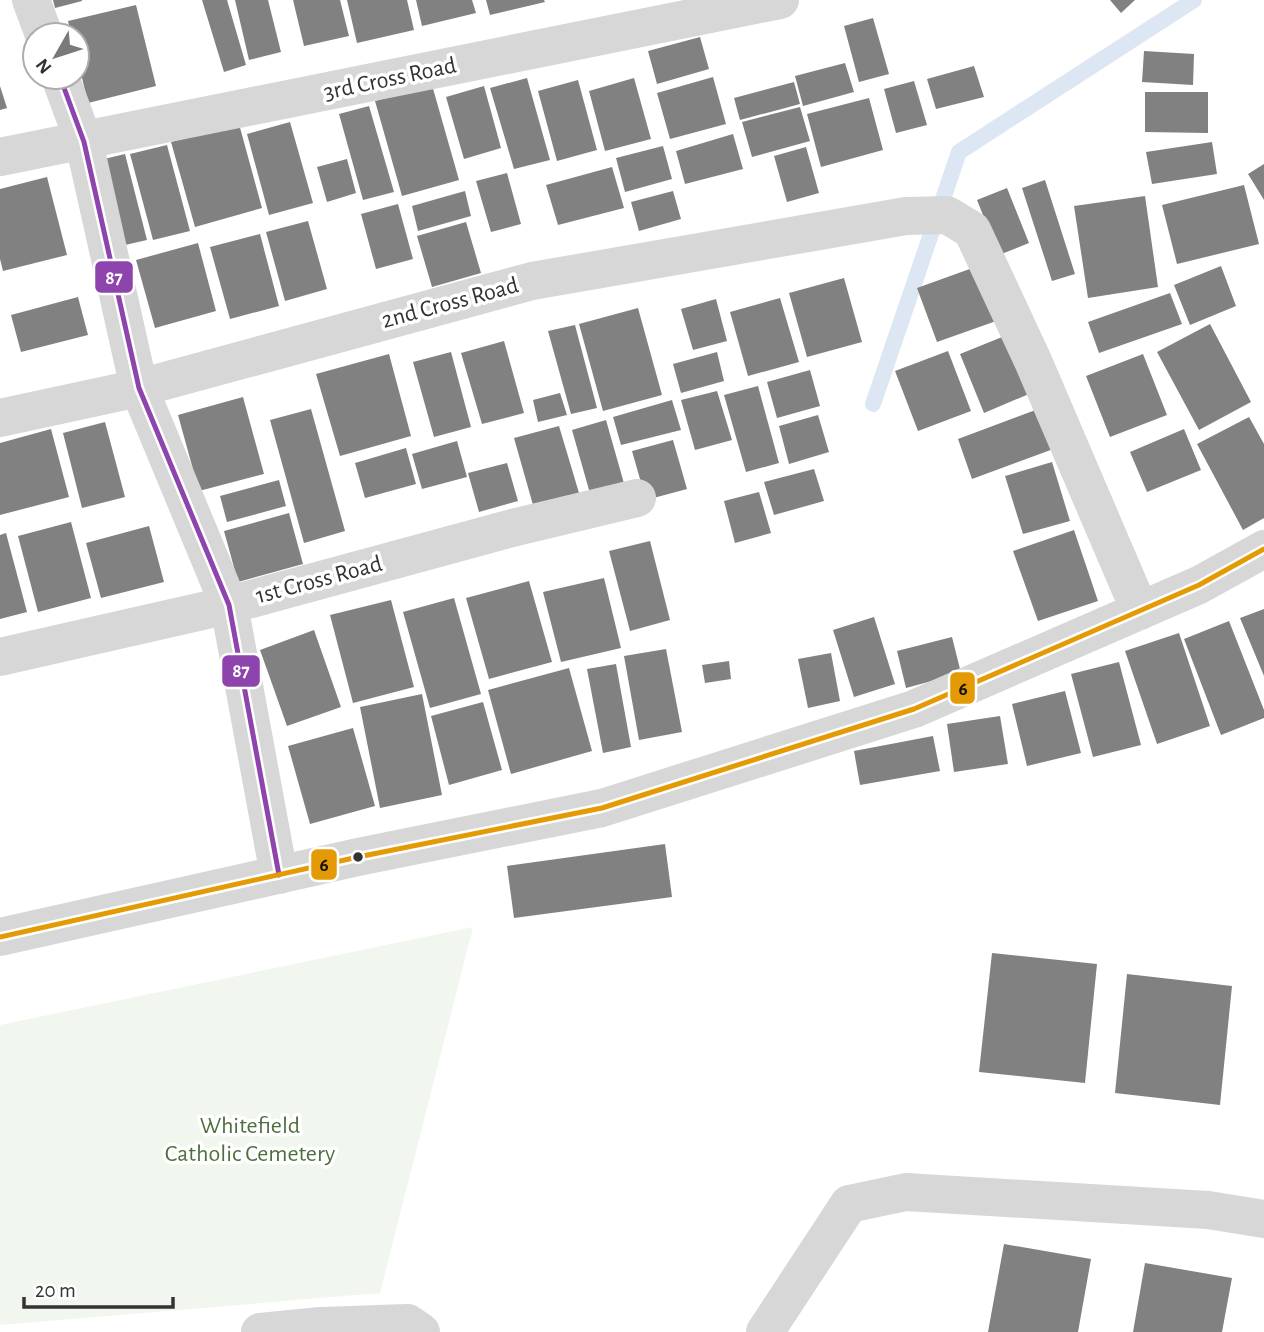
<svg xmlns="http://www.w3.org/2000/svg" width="1264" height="1332" font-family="'Alegreya Sans',sans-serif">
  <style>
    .green { fill: #f1f6ee }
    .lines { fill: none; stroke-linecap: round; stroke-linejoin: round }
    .stream { stroke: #dde6f3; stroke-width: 16 }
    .building { fill: #818181 }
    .minor { stroke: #d7d7d7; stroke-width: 38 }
    .bus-1-casing { stroke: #fff; stroke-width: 10 }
    .bus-2-casing { stroke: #fff; stroke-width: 10 }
    .bus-1 { stroke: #8e44ad; stroke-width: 5 }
    .bus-2 { stroke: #e39a05; stroke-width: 5 }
    .bus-dot { fill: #333; stroke: #fff; stroke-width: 2.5 }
    .labels { text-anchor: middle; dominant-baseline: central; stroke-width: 7; stroke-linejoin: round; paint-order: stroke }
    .street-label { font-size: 24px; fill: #333; stroke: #fff }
    .park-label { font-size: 24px; fill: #4d703e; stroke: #fff }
    .line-badge { stroke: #fff; stroke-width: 2.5 }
    .badge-label { font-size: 19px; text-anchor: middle; font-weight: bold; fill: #fff }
    .pale-badge-label { font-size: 19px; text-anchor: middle; font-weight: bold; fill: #111 }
  </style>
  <rect width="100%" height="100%" fill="#fff"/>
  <path class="green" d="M 473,927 L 380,1293 L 0,1325 L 0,1025 Z"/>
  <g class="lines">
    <path class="stream" d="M 873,404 L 959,152 L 1194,0"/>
  </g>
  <path class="building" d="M 53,0 L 82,0 L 82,1 L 55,8 Z
    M 202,0 L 227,0 L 246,65 L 224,72 Z
    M 235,0 L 268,0 L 281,52 L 249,60 Z
    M 293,0 L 340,0 L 349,36 L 304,46 Z
    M 347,0 L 407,0 L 414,30 L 357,43 Z
    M 416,0 L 472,0 L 476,13 L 422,26 Z
    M 486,0 L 544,0 L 545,2 L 490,15 Z
    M 1110,0 L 1135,0 L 1121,13 Z
    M 136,5 L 156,86 L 88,103 L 77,57 L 77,35 L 71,35 L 68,21 Z
    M 873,18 L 889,74 L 859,82 L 844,26 Z
    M 700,37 L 709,69 L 657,84 L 648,51 Z
    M 1144,51 L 1194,54 L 1193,85 L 1142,82 Z
    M 845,63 L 854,92 L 803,106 L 795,76 Z
    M 974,66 L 984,97 L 936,109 L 927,79 Z
    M 713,77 L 726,124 L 670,139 L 657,93 Z
    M 527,78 L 550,160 L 514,169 L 490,88 Z
    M 634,78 L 651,139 L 605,151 L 589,91 Z
    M 578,80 L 597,150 L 557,161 L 538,91 Z
    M 914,81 L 927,125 L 896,133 L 884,89 Z
    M 794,82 L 800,104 L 740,120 L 734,98 Z
    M 432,85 L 459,180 L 402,196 L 375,101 Z
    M 0,86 L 7,108 L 0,110 Z
    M 484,86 L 501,148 L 464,159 L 446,97 Z
    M 1145,92 L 1208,92 L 1208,133 L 1145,132 Z
    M 869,98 L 883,150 L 821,167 L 807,114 Z
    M 369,106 L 394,192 L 363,200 L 339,114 Z
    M 800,107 L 810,141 L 752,157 L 742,122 Z
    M 290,122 L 313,203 L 269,215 L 247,134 Z
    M 239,124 L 262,208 L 195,227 L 171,142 Z
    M 733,134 L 743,169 L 685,184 L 676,151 Z
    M 1212,142 L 1217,174 L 1152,184 L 1146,152 Z
    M 167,145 L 190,231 L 153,240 L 130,154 Z
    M 663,146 L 672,179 L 625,192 L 616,158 Z
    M 806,147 L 819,193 L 787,202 L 774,156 Z
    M 125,154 L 147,240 L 125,245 L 104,159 Z
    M 347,159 L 356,193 L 327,202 L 317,167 Z
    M 1264,164 L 1264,200 L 1248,174 Z
    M 612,167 L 624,208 L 558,225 L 546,185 Z
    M 507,173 L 521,224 L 491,232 L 476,181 Z
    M 47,177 L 67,255 L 3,271 L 0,259 L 0,189 Z
    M 1045,180 L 1075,274 L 1052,281 L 1022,188 Z
    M 1244,185 L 1259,244 L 1177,264 L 1162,205 Z
    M 1007,188 L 1029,243 L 999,255 L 977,200 Z
    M 465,191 L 471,216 L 418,231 L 412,206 Z
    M 673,191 L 681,219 L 639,231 L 631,202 Z
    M 1145,196 L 1158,287 L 1088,298 L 1074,206 Z
    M 398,204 L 413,259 L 376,269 L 361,214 Z
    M 308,221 L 327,289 L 285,301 L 266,232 Z
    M 466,222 L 481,273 L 432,287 L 417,236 Z
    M 260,234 L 279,306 L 230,319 L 210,247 Z
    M 198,243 L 216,311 L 155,328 L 136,260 Z
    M 978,266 L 999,320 L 937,342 L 917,288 Z
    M 1221,266 L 1236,306 L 1190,325 L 1174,285 Z
    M 844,278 L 862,342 L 807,357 L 789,293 Z
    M 1170,293 L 1182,324 L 1099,353 L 1088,322 Z
    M 78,297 L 88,335 L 21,352 L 11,315 Z
    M 780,298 L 799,362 L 748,376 L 730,312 Z
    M 716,299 L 727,341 L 693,350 L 681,309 Z
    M 638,308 L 662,395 L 603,411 L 579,324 Z
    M 1210,324 L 1251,402 L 1199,430 L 1157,352 Z
    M 575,325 L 597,408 L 571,414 L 548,331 Z
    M 1012,333 L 1036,391 L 984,413 L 960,354 Z
    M 504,341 L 524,413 L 482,424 L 461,353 Z
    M 948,351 L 971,411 L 918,431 L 895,371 Z
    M 451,352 L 471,427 L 434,437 L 413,362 Z
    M 717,352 L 724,381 L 681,393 L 673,364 Z
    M 389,354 L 411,436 L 340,456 L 316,374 Z
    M 1143,354 L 1167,415 L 1110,437 L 1086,376 Z
    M 810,370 L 820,406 L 777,418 L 767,382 Z
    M 758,386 L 779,463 L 746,472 L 724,395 Z
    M 717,391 L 732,440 L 695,450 L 681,400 Z
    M 560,393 L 567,415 L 538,422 L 533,400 Z
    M 243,397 L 264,474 L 199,491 L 178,415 Z
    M 672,400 L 681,430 L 621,445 L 613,417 Z
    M 1041,408 L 1056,448 L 972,479 L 958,439 Z
    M 311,409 L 345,531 L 304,543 L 270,420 Z
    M 818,415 L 829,452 L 789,464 L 779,426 Z
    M 1249,417 L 1264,444 L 1264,518 L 1243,530 L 1197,444 Z
    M 606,420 L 627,494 L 593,504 L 572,430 Z
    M 105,422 L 125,497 L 82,508 L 63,433 Z
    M 559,426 L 579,493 L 533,505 L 514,438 Z
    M 51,429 L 69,497 L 0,515 L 0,443 Z
    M 1184,429 L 1201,470 L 1147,492 L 1130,452 Z
    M 673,440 L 687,489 L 646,500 L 632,451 Z
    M 457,441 L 467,477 L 422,489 L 412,454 Z
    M 406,448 L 416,484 L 365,498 L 355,463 Z
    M 1052,462 L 1070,521 L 1023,534 L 1005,476 Z
    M 507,463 L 518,501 L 479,512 L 468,473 Z
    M 814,469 L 824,501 L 774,515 L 764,482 Z
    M 279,480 L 286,506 L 227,522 L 220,496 Z
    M 759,492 L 771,533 L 735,543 L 724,501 Z
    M 289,513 L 303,564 L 238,582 L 224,531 Z
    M 71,522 L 91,598 L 38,612 L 18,536 Z
    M 149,526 L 164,582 L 101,598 L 86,543 Z
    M 1074,530 L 1098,601 L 1038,621 L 1013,551 Z
    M 6,533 L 27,612 L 0,619 L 0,535 Z
    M 650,541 L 670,620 L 630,631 L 609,551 Z
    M 604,578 L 621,648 L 561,662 L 543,592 Z
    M 529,581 L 552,662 L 489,679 L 466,598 Z
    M 454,598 L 481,694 L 430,708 L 403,612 Z
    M 391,600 L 414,687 L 353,703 L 330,615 Z
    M 1264,609 L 1264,676 L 1240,618 Z
    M 874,617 L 895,684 L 854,697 L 833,630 Z
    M 1229,621 L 1264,710 L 1264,718 L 1221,735 L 1184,639 Z
    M 314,630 L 341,707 L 287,726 L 260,650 Z
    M 1179,633 L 1210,726 L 1157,744 L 1125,651 Z
    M 952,637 L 961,673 L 906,688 L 897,651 Z
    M 666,649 L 682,732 L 639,740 L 624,656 Z
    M 831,653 L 840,701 L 808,708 L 798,659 Z
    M 729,661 L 731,679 L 705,683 L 702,665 Z
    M 1119,662 L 1141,745 L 1093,757 L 1071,674 Z
    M 616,664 L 631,747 L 603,753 L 587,669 Z
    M 569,668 L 592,751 L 511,774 L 488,690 Z
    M 1065,691 L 1081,753 L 1027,766 L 1012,704 Z
    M 422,694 L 442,795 L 380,808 L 360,707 Z
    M 483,702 L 502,770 L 449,785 L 431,716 Z
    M 1000,716 L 1008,764 L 954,772 L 947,724 Z
    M 353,728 L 375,806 L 310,824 L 288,746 Z
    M 933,736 L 940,771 L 860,785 L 854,751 Z
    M 665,844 L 672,897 L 514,918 L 507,866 Z
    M 992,953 L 1097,964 L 1085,1083 L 979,1072 Z
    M 1127,974 L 1232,986 L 1220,1105 L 1115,1093 Z
    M 1004,1244 L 1091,1259 L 1078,1332 L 988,1332 Z
    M 1145,1263 L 1232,1278 L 1222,1332 L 1133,1332 Z"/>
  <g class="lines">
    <path class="minor" d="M 31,0 L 44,35
      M 60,77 L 84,142 L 139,388 L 229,605 L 279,875
      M 0,157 L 780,0
      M 0,418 L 139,388 L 532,281 L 906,216 L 947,215 L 972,230 L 1033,361 L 1140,611
      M 0,657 L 229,605 L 512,528 L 637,498
      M 0,937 L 358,857 L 602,808 L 914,709 L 1199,585 L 1264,549
      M 260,1332 L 321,1326 L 408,1323 L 421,1332
      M 765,1332 L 849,1204 L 906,1192 L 1208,1210 L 1264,1219"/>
    <g class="bus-1-casing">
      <path id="bus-1" d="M 60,77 L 84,142 L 139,388 L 229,605 L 279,875"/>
    </g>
    <g class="bus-2-casing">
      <path id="bus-2" d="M 0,937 L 358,857 L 602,808 L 914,709 L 1199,585 L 1264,549"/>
    </g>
    <use href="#bus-1" class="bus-1"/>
    <use href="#bus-2" class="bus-2"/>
  </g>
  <circle class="bus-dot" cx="358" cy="857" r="6"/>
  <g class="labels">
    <g class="street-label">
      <text transform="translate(390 79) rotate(-12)">3rd Cross Road</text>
      <text transform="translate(450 303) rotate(-15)">2nd Cross Road</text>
      <text transform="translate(319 580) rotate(-15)">1st Cross Road</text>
    </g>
    <g class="park-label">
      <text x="250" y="1126">Whitefield<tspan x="250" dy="28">Catholic Cemetery</tspan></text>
    </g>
  </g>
  <g class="line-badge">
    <rect x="94" y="260" width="40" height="34" rx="7" fill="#8e44ad"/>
    <rect x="221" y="654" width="40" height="34" rx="7" fill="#8e44ad"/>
    <rect x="949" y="671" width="27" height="34" rx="7" fill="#e39a05"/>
    <rect x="310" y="848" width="28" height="33" rx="7" fill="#e39a05"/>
  </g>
  <g class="badge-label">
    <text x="114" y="284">87</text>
    <text x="241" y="677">87</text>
  </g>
  <g class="pale-badge-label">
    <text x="963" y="695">6</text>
    <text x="324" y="871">6</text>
  </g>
  <g transform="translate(56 56) rotate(231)"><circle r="33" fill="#ffffff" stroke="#adadad" stroke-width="2"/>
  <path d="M0-5L12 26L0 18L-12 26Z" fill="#7a7a7a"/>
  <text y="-10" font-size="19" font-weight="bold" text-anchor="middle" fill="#333333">N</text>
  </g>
  <path d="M24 1297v10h149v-10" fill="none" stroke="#333333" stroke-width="3.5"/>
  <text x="35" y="1297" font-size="21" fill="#333333" stroke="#ffffff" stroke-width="5" paint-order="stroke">20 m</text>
</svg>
